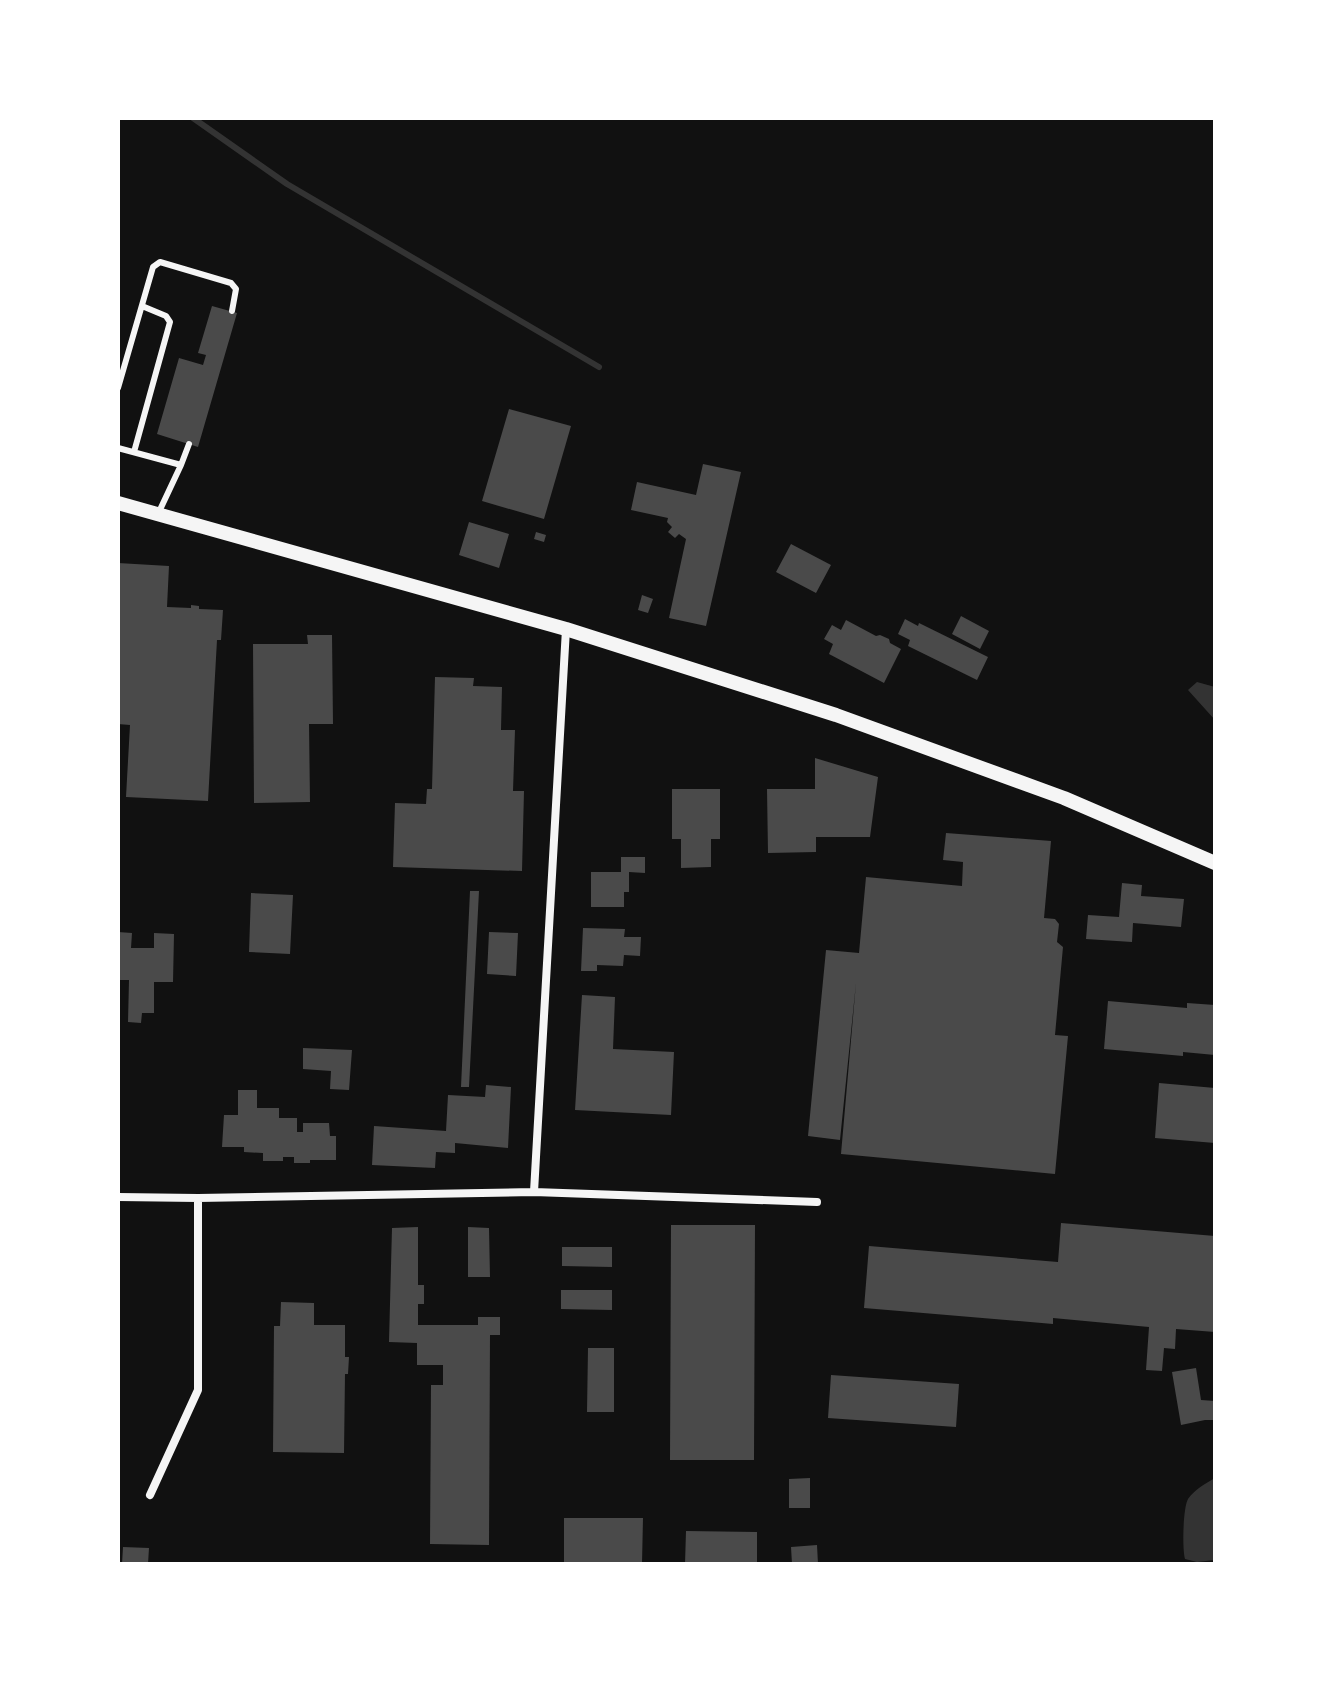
<svg xmlns="http://www.w3.org/2000/svg" width="1333" height="1682" font-family="Signika,sans-serif">
  <style>
    .water { fill: #333 }
    .lines { fill: none; stroke-linecap: round; stroke-linejoin: round }
    .stream { stroke: #333; stroke-width: 6 }
    .building { fill: #4a4a4a }
    .service { stroke: #f5f5f5; stroke-width: 6 }
    .minor { stroke: #f5f5f5; stroke-width: 8 }
    .tertiary { stroke: #f5f5f5; stroke-width: 14 }
  </style>
  <rect width="100%" height="100%" fill="#111"/>
  <path class="water" d="M 1197,682 L 1215,687 L 1215,720 L 1188,690 Z
    M 1215,1478 L 1215,1560 L 1197,1562 L 1185,1559 C 1182,1548 1183,1508 1188,1499 C 1194,1490 1206,1483 1215,1478 Z"/>
  <g class="lines">
    <path class="stream" d="M 193,118 L 287,184 L 599,367"/>
  </g>
  <path class="building" d="M 212,306 L 237,313 L 198,447 L 157,434 L 179,358 L 203,365 L 206,355 L 198,353 Z
    M 509,409 L 571,426 L 544,519 L 482,501 Z
    M 703,464 L 741,472 L 706,626 L 669,618 L 686,539 L 679,534 L 675,538 L 668,532 L 672,527 L 667,522 L 668,518 L 631,510 L 637,482 L 696,495 Z
    M 469,522 L 509,534 L 499,568 L 459,555 Z
    M 536,532 L 546,535 L 544,542 L 534,539 Z
    M 791,544 L 831,565 L 816,593 L 776,572 Z
    M 118,563 L 169,566 L 167,607 L 191,608 L 191,605 L 199,606 L 199,609 L 223,610 L 221,640 L 217,640 L 208,801 L 126,797 L 130,725 L 118,724 Z
    M 642,595 L 653,599 L 648,613 L 638,610 Z
    M 961,616 L 989,631 L 980,649 L 952,634 Z
    M 905,619 L 918,626 L 919,623 L 988,657 L 977,680 L 908,646 L 910,640 L 898,634 Z
    M 846,620 L 876,636 L 880,635 L 889,639 L 890,643 L 901,649 L 884,683 L 829,654 L 833,644 L 824,639 L 832,625 L 841,630 Z
    M 307,635 L 332,635 L 333,724 L 309,724 L 310,802 L 254,803 L 253,644 L 308,644 Z
    M 435,677 L 474,678 L 473,686 L 502,687 L 501,730 L 515,730 L 513,791 L 524,791 L 522,871 L 393,867 L 395,803 L 426,804 L 427,789 L 432,789 Z
    M 815,758 L 878,777 L 870,837 L 816,837 L 816,852 L 768,853 L 767,789 L 815,789 Z
    M 672,789 L 720,789 L 720,839 L 711,839 L 711,867 L 681,868 L 681,839 L 672,839 Z
    M 946,833 L 1051,841 L 1044,918 L 1055,919 L 1059,924 L 1057,942 L 1063,947 L 1055,1035 L 1068,1036 L 1055,1174 L 841,1154 L 856,983 L 840,1140 L 808,1136 L 826,950 L 859,953 L 866,877 L 962,886 L 963,862 L 943,860 Z
    M 621,857 L 645,857 L 645,873 L 629,872 L 629,892 L 624,892 L 624,907 L 591,907 L 591,872 L 621,872 Z
    M 1122,883 L 1142,885 L 1141,896 L 1184,899 L 1181,927 L 1133,923 L 1132,942 L 1086,939 L 1088,915 L 1119,917 Z
    M 470,891 L 479,891 L 469,1087 L 461,1087 Z
    M 251,893 L 293,895 L 290,954 L 249,952 Z
    M 583,928 L 625,929 L 624,937 L 641,937 L 640,956 L 624,955 L 623,966 L 597,965 L 597,971 L 581,971 Z
    M 118,932 L 132,933 L 131,948 L 154,948 L 154,933 L 174,934 L 173,982 L 154,982 L 154,1013 L 142,1013 L 141,1023 L 128,1022 L 129,980 L 118,980 Z
    M 489,932 L 518,933 L 516,976 L 487,974 Z
    M 582,995 L 615,997 L 613,1049 L 674,1052 L 671,1115 L 575,1110 Z
    M 1108,1001 L 1187,1008 L 1187,1003 L 1215,1005 L 1215,1055 L 1183,1052 L 1183,1056 L 1104,1049 Z
    M 303,1048 L 352,1050 L 349,1090 L 330,1089 L 331,1071 L 303,1069 Z
    M 1159,1083 L 1215,1088 L 1215,1143 L 1155,1138 Z
    M 486,1085 L 511,1087 L 508,1148 L 455,1143 L 455,1153 L 436,1152 L 435,1168 L 372,1165 L 374,1126 L 446,1131 L 448,1095 L 485,1097 Z
    M 238,1090 L 257,1090 L 257,1108 L 279,1108 L 279,1118 L 297,1118 L 297,1132 L 303,1132 L 303,1123 L 329,1123 L 330,1136 L 336,1136 L 336,1160 L 310,1160 L 310,1163 L 294,1163 L 294,1157 L 283,1157 L 283,1161 L 263,1161 L 263,1153 L 244,1152 L 244,1147 L 222,1147 L 224,1115 L 238,1115 Z
    M 1061,1223 L 1215,1236 L 1215,1332 L 1176,1329 L 1175,1349 L 1164,1348 L 1162,1371 L 1146,1370 L 1149,1327 L 1053,1318 L 1053,1324 L 864,1308 L 869,1246 L 1058,1262 Z
    M 671,1225 L 755,1225 L 754,1460 L 670,1460 Z
    M 418,1227 L 418,1285 L 424,1285 L 424,1304 L 418,1304 L 418,1325 L 478,1325 L 478,1317 L 500,1317 L 500,1335 L 490,1335 L 489,1545 L 430,1544 L 431,1385 L 443,1385 L 443,1365 L 417,1365 L 417,1343 L 389,1342 L 392,1228 Z
    M 468,1227 L 489,1228 L 490,1277 L 468,1277 Z
    M 562,1247 L 612,1247 L 612,1267 L 562,1266 Z
    M 561,1290 L 612,1290 L 612,1310 L 561,1309 Z
    M 281,1302 L 314,1303 L 314,1325 L 345,1325 L 345,1357 L 349,1357 L 348,1374 L 345,1374 L 344,1453 L 273,1452 L 274,1326 L 280,1326 Z
    M 588,1348 L 614,1348 L 614,1412 L 587,1412 Z
    M 1196,1368 L 1201,1400 L 1215,1401 L 1215,1420 L 1205,1420 L 1181,1425 L 1172,1372 Z
    M 831,1375 L 959,1384 L 956,1427 L 828,1418 Z
    M 810,1478 L 810,1508 L 789,1508 L 789,1479 Z
    M 564,1518 L 643,1518 L 642,1564 L 564,1564 Z
    M 686,1531 L 757,1532 L 757,1564 L 685,1564 Z
    M 817,1545 L 818,1564 L 792,1564 L 791,1547 Z
    M 123,1547 L 149,1548 L 148,1564 L 122,1564 Z"/>
  <g class="lines">
    <path class="service" d="M 118,388 L 153,267 L 160,262 L 231,283 L 236,289 L 232,311
      M 118,448 L 181,465
      M 134,452 L 170,322 L 166,316 L 142,306
      M 158,514 L 181,465 L 189,444"/>
    <path class="minor" d="M 534,1192 L 566,629
      M 118,1197 L 198,1198 L 534,1192 L 817,1202
      M 150,1495 L 198,1390 L 198,1198"/>
    <path class="tertiary" d="M 118,503 L 566,629 L 836,715 L 1064,798 L 1215,863"/>
  </g>
  <rect width="1333" height="1682" fill="none" stroke="#ffffff" stroke-width="240"/>
</svg>
